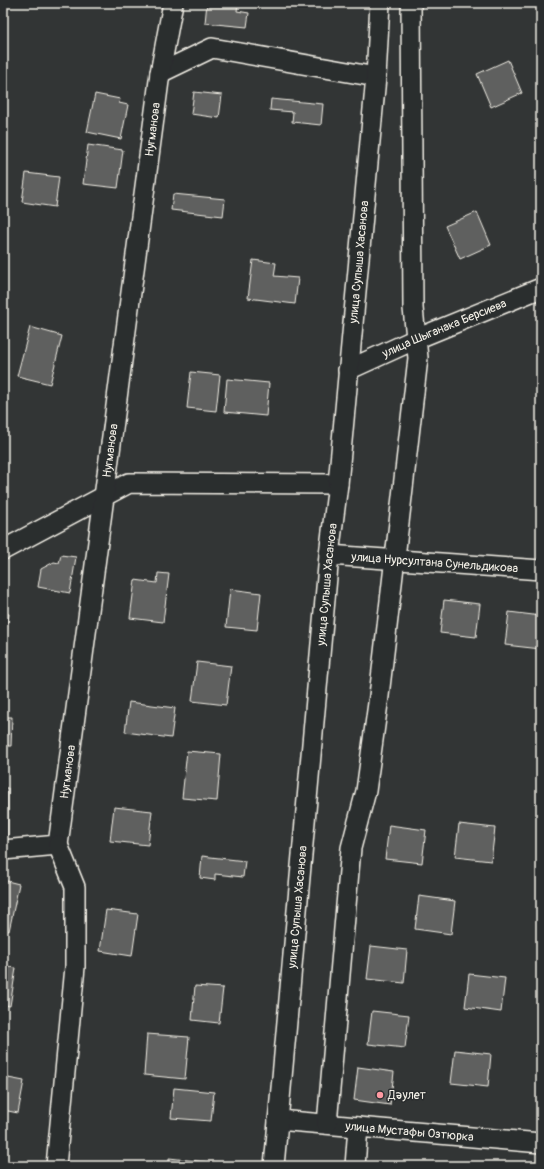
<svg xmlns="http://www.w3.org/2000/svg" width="544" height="1169" font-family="Pangolin,sans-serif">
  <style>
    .building { fill: #5f605f; stroke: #f4f1e8 }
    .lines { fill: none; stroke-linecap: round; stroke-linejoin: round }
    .minor-casing { stroke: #f4f1e8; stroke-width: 22 }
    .minor { stroke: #2a2d2e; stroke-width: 19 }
    .poi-dot { fill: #ff9aa2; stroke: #2a2d2e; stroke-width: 1.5 }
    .labels { text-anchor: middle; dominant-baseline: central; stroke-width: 3; stroke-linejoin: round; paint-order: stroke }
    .street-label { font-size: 12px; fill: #f4f1e8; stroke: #2a2d2e }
    .poi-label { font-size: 12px; fill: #f4f1e8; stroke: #2a2d2e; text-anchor: start }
  </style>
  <rect width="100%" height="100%" fill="#323535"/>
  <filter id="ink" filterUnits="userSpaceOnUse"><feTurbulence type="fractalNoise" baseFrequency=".025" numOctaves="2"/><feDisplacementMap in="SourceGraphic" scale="8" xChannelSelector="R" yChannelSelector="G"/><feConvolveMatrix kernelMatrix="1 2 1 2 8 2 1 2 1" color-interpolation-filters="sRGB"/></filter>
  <g filter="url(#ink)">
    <path class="building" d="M 207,3 L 238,3 L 237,11 L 249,13 L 247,27 L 205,23 Z
      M 508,60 L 522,93 L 491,107 L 477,74 Z
      M 194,92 L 222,95 L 219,118 L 191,114 Z
      M 95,94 L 120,99 L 119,103 L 128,105 L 121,139 L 87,132 Z
      M 271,99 L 323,104 L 321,125 L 292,122 L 293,112 L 270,110 Z
      M 88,145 L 123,150 L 118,188 L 83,184 Z
      M 26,173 L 59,177 L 55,207 L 22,202 Z
      M 173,194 L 225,199 L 223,216 L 171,210 Z
      M 477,212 L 491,245 L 460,259 L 445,226 Z
      M 253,260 L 276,263 L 274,276 L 298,278 L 295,304 L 248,298 Z
      M 30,327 L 62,336 L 50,384 L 17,376 Z
      M 191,372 L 220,375 L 216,411 L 187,408 Z
      M 227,379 L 269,383 L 266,416 L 224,412 Z
      M 61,555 L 76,557 L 70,593 L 38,587 L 41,569 L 54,562 L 59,563 Z
      M 158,573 L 169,574 L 163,622 L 130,618 L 135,580 L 157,583 Z
      M 230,589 L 261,593 L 257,630 L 226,627 Z
      M 444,600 L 480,604 L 476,637 L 440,633 Z
      M 509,612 L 541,616 L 541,649 L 505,645 Z
      M 3,613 L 9,614 L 5,642 L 3,642 Z
      M 197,662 L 231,666 L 226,705 L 192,701 Z
      M 129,702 L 175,708 L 171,738 L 125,732 Z
      M 3,717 L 12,717 L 11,746 L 3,746 Z
      M 187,751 L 221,754 L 217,801 L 182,798 Z
      M 3,788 L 8,788 L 8,835 L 3,835 Z
      M 114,807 L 152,811 L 148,845 L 110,841 Z
      M 459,824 L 495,828 L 491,861 L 455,857 Z
      M 389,825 L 426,830 L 422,863 L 385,859 Z
      M 202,856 L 245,861 L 243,877 L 215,874 L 215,880 L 200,878 Z
      M 3,880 L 19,884 L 9,931 L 3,929 Z
      M 419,896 L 455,901 L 451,934 L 415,929 Z
      M 106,910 L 138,914 L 132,956 L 100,951 Z
      M 371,946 L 407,950 L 404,983 L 367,979 Z
      M 3,966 L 16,968 L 10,1006 L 3,1005 Z
      M 469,974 L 505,978 L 501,1012 L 465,1007 Z
      M 195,986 L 223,988 L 219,1023 L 192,1020 Z
      M 372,1011 L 409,1015 L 405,1048 L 368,1044 Z
      M 147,1034 L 189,1037 L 185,1079 L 144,1075 Z
      M 455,1050 L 491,1054 L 488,1087 L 451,1083 Z
      M 358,1067 L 394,1072 L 390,1105 L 354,1100 Z
      M 3,1077 L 24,1081 L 18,1113 L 3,1110 Z
      M 174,1088 L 214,1092 L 211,1121 L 171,1118 Z
      M 169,1158 L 205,1162 L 205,1166 L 169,1166 Z"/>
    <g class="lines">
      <g class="minor-casing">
        <g id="minor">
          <path d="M 160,73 L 212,48 L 376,77"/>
          <path id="s1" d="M 348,370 L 416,339 L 541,288"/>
          <path d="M 3,550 L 129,483 L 338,484"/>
          <path id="s2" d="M 329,555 L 541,570"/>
          <path id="s3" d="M 3,850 L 58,845 L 160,73 L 173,3"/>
          <path id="s4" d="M 278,1120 L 541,1143"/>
          <path d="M 327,1124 L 351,848 L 366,791 L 379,696 L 418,358 L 413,308 L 411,3"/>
          <path d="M 56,1166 L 75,967 L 75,887 L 58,845"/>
          <path id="s5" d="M 274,1166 L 329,555 L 338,484 L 376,77 L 380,3"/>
          <path d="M 355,1166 L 358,1127"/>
        </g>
      </g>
      <use href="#minor" class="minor"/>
    </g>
  </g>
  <circle class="poi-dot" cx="380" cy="1095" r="4"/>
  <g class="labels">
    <g class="street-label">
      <text stroke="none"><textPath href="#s3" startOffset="777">Нугманова</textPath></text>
      <text stroke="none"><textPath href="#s5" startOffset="908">улица Супыша Хасанова</textPath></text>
      <text stroke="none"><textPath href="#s1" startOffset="105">улица Шыганака Берсиева</textPath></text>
      <text stroke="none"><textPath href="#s3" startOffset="453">Нугманова</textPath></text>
      <text stroke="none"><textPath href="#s2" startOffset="106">улица Нурсултана Сунельдикова</textPath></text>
      <text stroke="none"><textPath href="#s5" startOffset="584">улица Супыша Хасанова</textPath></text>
      <text stroke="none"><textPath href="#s3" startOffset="129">Нугманова</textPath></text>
      <text stroke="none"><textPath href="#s5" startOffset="260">улица Супыша Хасанова</textPath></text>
      <text stroke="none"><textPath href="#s4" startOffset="132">улица Мустафы Озтюрка</textPath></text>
    </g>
    <g class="poi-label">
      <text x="388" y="1095">Дәулет</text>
    </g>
  </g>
  <rect width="544" height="1169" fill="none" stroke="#2a2d2e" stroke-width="16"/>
  <rect x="8" y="8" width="528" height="1153" fill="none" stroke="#f4f1e8" stroke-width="1.5" filter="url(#ink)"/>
</svg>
